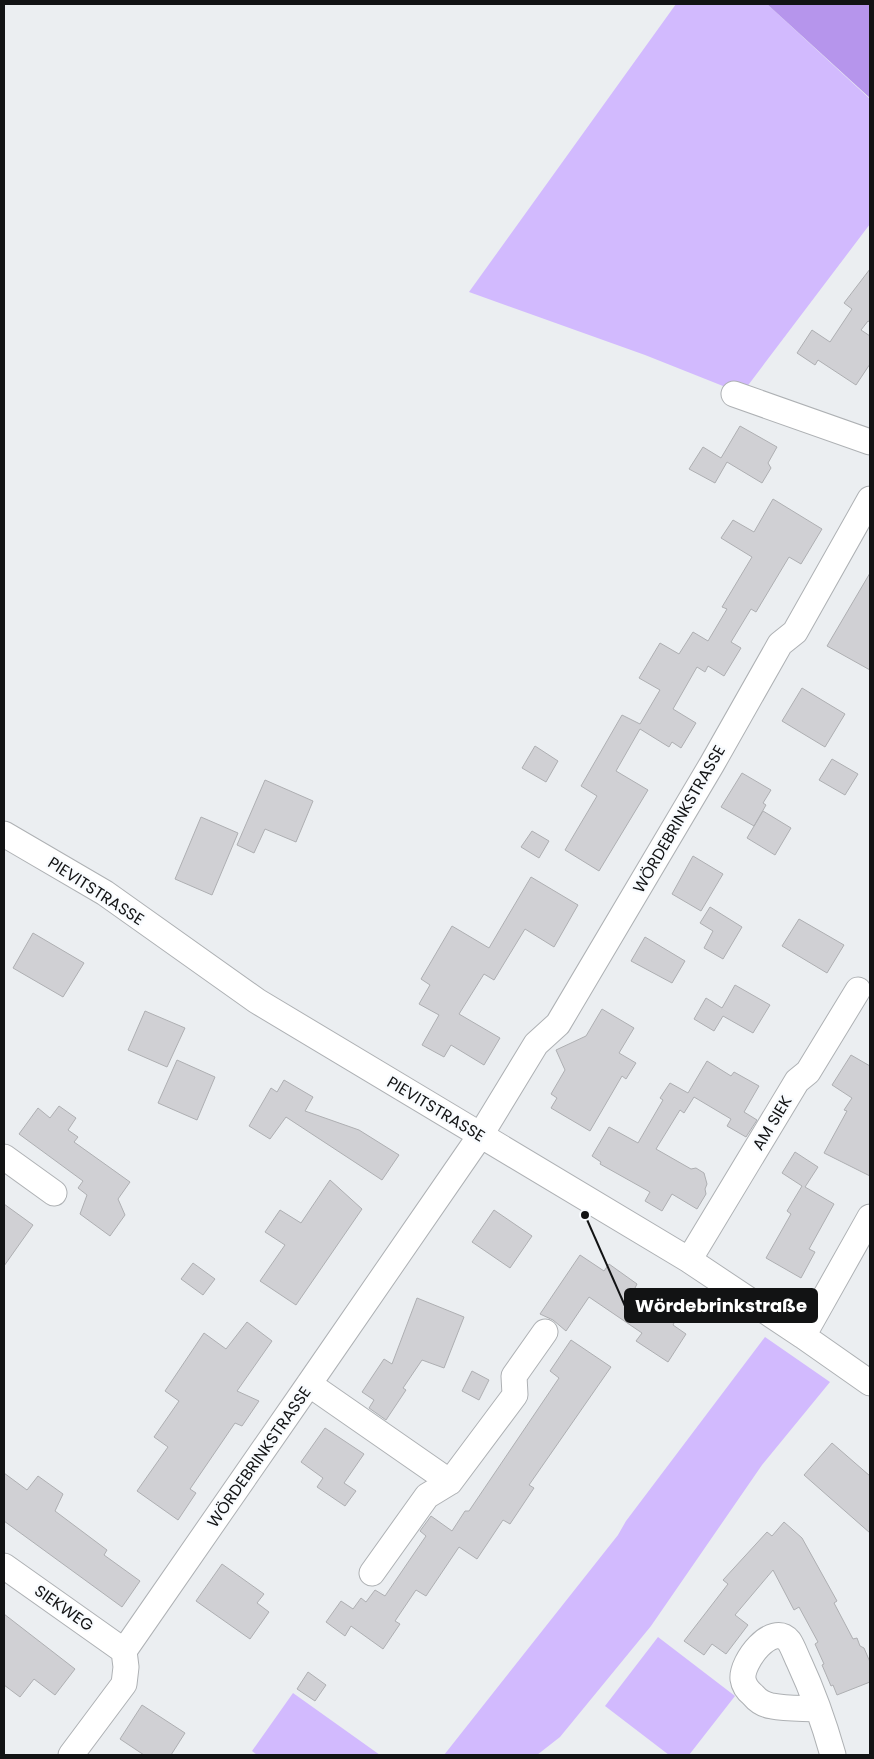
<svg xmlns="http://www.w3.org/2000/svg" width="874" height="1759" font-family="Poppins,sans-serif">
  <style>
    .green { fill: #d2bafe }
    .forest { fill: #b695ec }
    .building { fill: #d0d0d4; stroke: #aeafb2 }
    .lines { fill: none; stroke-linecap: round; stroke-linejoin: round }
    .minor-casing { stroke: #aeb1b4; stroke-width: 27 }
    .minor { stroke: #fff; stroke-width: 25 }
    .labels { text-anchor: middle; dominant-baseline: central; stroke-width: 4.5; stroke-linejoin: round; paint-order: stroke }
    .street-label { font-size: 16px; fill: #121314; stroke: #f8fbfe }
    .leader { fill: none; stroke: #121314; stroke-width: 2 }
    .callout-dot { fill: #121314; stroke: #f8fbfe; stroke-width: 2 }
    .callout { fill: #121314; stroke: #121314; stroke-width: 2 }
    .callout-label { font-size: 18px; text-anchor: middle; font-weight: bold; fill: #fff }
  </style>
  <rect width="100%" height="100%" fill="#ebeef1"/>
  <path class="green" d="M 676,4 L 767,4 L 870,99 L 870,224 L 746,388 L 728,388 L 645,355 L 469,292 Z
    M 765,1337 L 830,1382 L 762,1465 L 651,1626 L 560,1737 L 537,1755 L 444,1755 L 618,1535 L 626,1521 Z
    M 658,1637 L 735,1696 L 689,1755 L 669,1755 L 605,1706 Z
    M 293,1693 L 380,1755 L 257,1755 L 252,1751 Z"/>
  <path class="forest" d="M 767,4 L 870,4 L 870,98 Z"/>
  <path class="building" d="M 870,269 L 870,322 L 868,321 L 861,330 L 870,336 L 870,364 L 856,385 L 818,360 L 815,365 L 797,353 L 812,330 L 830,342 L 852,309 L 844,303 Z
    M 740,426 L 777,447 L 768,463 L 771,468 L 762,483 L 727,462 L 715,483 L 689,469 L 703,447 L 721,458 Z
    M 773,499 L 822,529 L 801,564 L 789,557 L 756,612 L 751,609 L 731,642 L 741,648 L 724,676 L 708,666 L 705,672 L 697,667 L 673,709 L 696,723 L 681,748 L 672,742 L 669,747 L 640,729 L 616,771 L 648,790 L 599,871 L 565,850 L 597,796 L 581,786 L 622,715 L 640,724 L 660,690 L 639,678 L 660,643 L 679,654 L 693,632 L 708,641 L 727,609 L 722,607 L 752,557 L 721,538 L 733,520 L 754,532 Z
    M 870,573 L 870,670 L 827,646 Z
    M 802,688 L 845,714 L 825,747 L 782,721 Z
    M 535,746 L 558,761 L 546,782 L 522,768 Z
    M 832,759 L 858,774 L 845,795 L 819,780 Z
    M 742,773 L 771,790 L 763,803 L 766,805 L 754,826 L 721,807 Z
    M 265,780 L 313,801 L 296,842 L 265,829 L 254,853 L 237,845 Z
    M 763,811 L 791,828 L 775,855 L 747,838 Z
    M 201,817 L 238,833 L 212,895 L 175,879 Z
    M 532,831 L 549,841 L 539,858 L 521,847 Z
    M 693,856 L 723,874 L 701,911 L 672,894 Z
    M 531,877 L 578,905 L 554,947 L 525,929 L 494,980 L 484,974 L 459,1014 L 500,1038 L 484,1065 L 451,1045 L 444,1057 L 422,1045 L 439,1015 L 419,1004 L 430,985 L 421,979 L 452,926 L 489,948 Z
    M 710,907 L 742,927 L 723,959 L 704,948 L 713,931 L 700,923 Z
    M 799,919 L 844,945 L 827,973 L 782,946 Z
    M 33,933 L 84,963 L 63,997 L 13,968 Z
    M 645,937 L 685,961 L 672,983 L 631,961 Z
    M 735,985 L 770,1005 L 753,1033 L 723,1016 L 714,1031 L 694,1019 L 706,998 L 722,1008 Z
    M 602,1009 L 634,1028 L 619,1053 L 636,1063 L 626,1079 L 622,1076 L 590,1131 L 551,1108 L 557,1098 L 551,1094 L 565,1070 L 556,1050 L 586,1036 Z
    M 145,1011 L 185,1028 L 167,1067 L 128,1050 Z
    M 851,1055 L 870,1066 L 870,1176 L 824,1153 L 847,1111 L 844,1110 L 852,1098 L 832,1085 Z
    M 177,1060 L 215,1077 L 197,1120 L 158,1103 Z
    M 707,1061 L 731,1076 L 734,1072 L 759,1086 L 744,1112 L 757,1120 L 746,1137 L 727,1126 L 731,1119 L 694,1097 L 684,1113 L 680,1110 L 656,1149 L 691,1169 L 696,1168 L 704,1173 L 707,1184 L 705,1189 L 706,1194 L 697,1209 L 672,1194 L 662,1211 L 645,1201 L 650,1192 L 600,1164 L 601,1162 L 592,1156 L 609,1127 L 638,1143 L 663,1100 L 660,1098 L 670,1083 L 688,1093 Z
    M 284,1080 L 313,1097 L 305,1111 L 359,1130 L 399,1155 L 382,1180 L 286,1117 L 270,1139 L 249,1126 L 271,1088 L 277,1092 Z
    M 59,1106 L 76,1118 L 68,1130 L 78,1137 L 74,1142 L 130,1182 L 118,1199 L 125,1215 L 110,1236 L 80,1214 L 87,1195 L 78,1188 L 83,1181 L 19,1134 L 38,1108 L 50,1118 Z
    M 795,1152 L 818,1167 L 805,1187 L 834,1204 L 809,1249 L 815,1252 L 801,1278 L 766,1258 L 791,1214 L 787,1211 L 802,1186 L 782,1173 Z
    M 330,1180 L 362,1209 L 296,1305 L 260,1281 L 285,1245 L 265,1232 L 280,1210 L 301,1223 Z
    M 4,1204 L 33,1225 L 4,1266 Z
    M 494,1210 L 532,1236 L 510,1268 L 472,1242 Z
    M 580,1255 L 604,1271 L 609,1264 L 637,1284 L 633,1292 L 675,1321 L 673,1325 L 686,1334 L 668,1362 L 636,1341 L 642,1333 L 589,1297 L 566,1331 L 553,1320 L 540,1314 Z
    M 193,1263 L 215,1279 L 203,1295 L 181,1279 Z
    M 417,1298 L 464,1317 L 444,1368 L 422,1360 L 403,1388 L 406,1390 L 386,1420 L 369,1408 L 374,1400 L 362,1392 L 384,1359 L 392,1364 Z
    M 247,1322 L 272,1341 L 237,1391 L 259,1401 L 242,1426 L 235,1423 L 190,1489 L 196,1493 L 178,1520 L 137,1491 L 168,1447 L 154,1437 L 179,1401 L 165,1391 L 204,1333 L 226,1349 Z
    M 571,1340 L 611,1367 L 529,1485 L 534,1488 L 510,1524 L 503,1520 L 477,1559 L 459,1547 L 426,1596 L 416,1590 L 395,1621 L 400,1624 L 383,1649 L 351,1626 L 345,1636 L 326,1622 L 341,1601 L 353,1609 L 361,1598 L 366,1602 L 375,1590 L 385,1596 L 426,1536 L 420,1531 L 431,1516 L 452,1531 L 465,1511 L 469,1511 L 559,1378 L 550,1371 Z
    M 472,1371 L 489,1380 L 479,1400 L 462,1391 Z
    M 325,1428 L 364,1454 L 344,1483 L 356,1491 L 345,1506 L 317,1487 L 323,1478 L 301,1462 Z
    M 832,1443 L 870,1476 L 870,1533 L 804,1475 Z
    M 4,1473 L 27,1490 L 38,1476 L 63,1494 L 55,1511 L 107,1550 L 104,1555 L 140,1581 L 122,1607 L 4,1521 Z
    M 784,1522 L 802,1538 L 837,1601 L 834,1603 L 853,1639 L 857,1638 L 860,1646 L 864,1648 L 870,1662 L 870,1682 L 837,1695 L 833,1685 L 831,1686 L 822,1665 L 824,1664 L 815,1644 L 818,1642 L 799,1607 L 794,1610 L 773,1570 L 735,1615 L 748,1625 L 726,1654 L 712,1644 L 704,1655 L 684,1641 L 728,1584 L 723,1580 L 767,1532 L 772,1536 Z
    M 222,1564 L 264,1594 L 257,1603 L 269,1612 L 250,1639 L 196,1601 Z
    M 4,1614 L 75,1669 L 55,1695 L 34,1679 L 20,1697 L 4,1685 Z
    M 308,1672 L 326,1685 L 315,1701 L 297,1689 Z
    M 142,1705 L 185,1733 L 171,1755 L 144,1755 L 120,1739 Z"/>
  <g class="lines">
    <g class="minor-casing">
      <path id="minor" d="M 734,394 L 870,442
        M 4,834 L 105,893 L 257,1001 L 689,1260 L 803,1336 L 870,1383
        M 4,1157 L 54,1193
        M 689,1260 L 797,1081 L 808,1072 L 858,990
        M 803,1336 L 870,1217
        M 309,1384 L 450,1482
        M 4,1566 L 124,1651
        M 372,1573 L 427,1496 L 450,1482 L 515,1395 L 514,1376 L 545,1332
        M 818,1709 C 803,1708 787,1709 772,1706 C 765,1705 758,1701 753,1695 C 748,1691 744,1686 743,1679 C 741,1662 772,1621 789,1641 C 793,1647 796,1656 799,1662 C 813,1692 824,1723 833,1755
        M 71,1755 L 124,1684 L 126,1667 L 124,1651 L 309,1384 L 480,1136 L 536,1044 L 558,1024 L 712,764 L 780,644 L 795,632 L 870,499"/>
    </g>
    <use href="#minor" class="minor"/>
  </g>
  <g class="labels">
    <g class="street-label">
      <text transform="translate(679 819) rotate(-60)">WÖRDEBRINKSTRASSE</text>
      <text transform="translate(96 891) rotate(33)">PIEVITSTRASSE</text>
      <text transform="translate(436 1109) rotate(31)">PIEVITSTRASSE</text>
      <text transform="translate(772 1123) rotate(-59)">AM SIEK</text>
      <text transform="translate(259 1457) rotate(-55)">WÖRDEBRINKSTRASSE</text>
      <text transform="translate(64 1608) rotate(35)">SIEKWEG</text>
    </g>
  </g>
  <path class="leader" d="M585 1215L625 1306"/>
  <circle class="callout-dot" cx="585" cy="1215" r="5"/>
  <rect class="callout" x="625" y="1289" width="192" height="33" rx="5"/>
  <g class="callout-label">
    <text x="721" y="1312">Wördebrinkstraße</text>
  </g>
  <rect width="874" height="1759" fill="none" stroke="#121314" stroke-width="10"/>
</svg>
